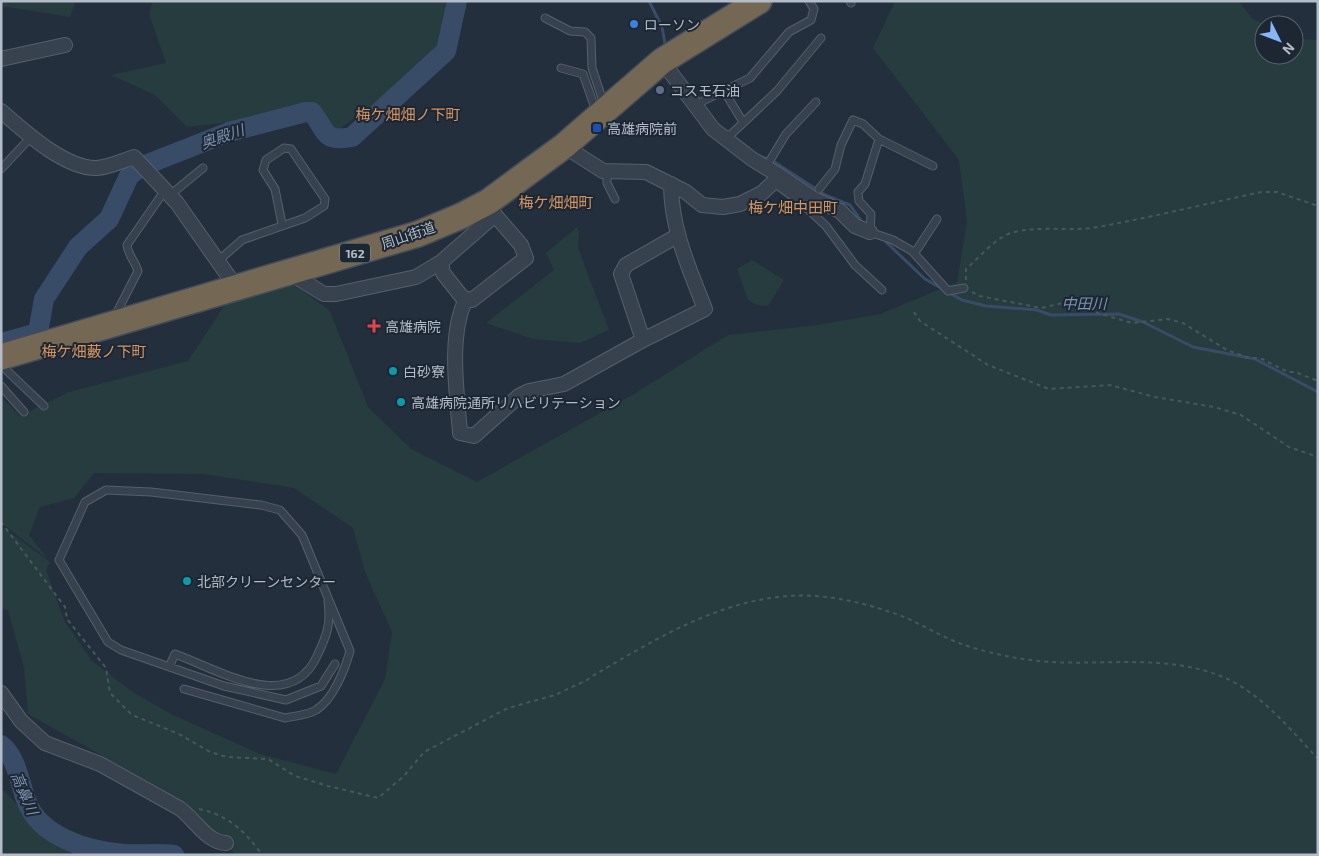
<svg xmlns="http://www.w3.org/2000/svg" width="1319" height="856" font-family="'Exo 2','Noto Sans JP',sans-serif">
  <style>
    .green { fill: #263c3f }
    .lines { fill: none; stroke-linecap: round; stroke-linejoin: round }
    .stream { stroke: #394c67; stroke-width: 3 }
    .river { stroke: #394c67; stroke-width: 20 }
    .lane-casing { stroke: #565f6c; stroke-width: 9 }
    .street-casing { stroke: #565f6c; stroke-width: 16 }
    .highway-casing { stroke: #434c59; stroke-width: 28 }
    .path { stroke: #44595c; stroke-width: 2; stroke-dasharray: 4 4; stroke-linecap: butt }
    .lane { stroke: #38414e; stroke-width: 7 }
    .street { stroke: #38414e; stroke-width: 14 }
    .highway { stroke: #746855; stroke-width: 25 }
    .shop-dot { fill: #3f7fe0; stroke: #1d2633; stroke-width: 2 }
    .service-dot { fill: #5c6f8a; stroke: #1d2633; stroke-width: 2 }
    .transit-dot { fill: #1a4fb4; stroke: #1d2633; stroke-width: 2 }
    .health-dot { fill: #e0444e; stroke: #1d2633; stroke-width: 2 }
    .culture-dot { fill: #0f9aa8; stroke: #1d2633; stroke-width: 2 }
    .labels { text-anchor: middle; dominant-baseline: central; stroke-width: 4; stroke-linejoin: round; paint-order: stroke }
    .shield { fill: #1d2633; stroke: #878f9c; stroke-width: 1 }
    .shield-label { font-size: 12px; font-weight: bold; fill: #b4bcc9 }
    .poi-label { font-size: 14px; fill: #b4bcc9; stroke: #1d2633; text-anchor: start }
    .street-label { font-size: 14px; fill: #b4bcc9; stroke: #1d2633 }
    .neighbourhood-label { font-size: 15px; fill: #d59563; stroke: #1d2633 }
    .water-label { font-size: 15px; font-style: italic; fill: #7c92b1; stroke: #1d2633 }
  </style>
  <rect width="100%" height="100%" fill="#242f3e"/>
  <path class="green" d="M 1,1 L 76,1 L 70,17 L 1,6 Z
    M 153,1 L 460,1 L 449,36 L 431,60 L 337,131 L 317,104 L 251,120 L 187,127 L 155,95 L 111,75 L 166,63 L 149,14 Z
    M 895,1 L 1239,1 L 1252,18 L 1265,25 L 1264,55 L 1294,55 L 1294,39 L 1318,40 L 1318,855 L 236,855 L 181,800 L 28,714 L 24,668 L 8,610 L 1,608 L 1,526 L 50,562 L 46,570 L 65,622 L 92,661 L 131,691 L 171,714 L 260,754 L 336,774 L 385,679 L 392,632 L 365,572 L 353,528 L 294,488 L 204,474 L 94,473 L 74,498 L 40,507 L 29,535 L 48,559 L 1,523 L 1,397 L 20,416 L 69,392 L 188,361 L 230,297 L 285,282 L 302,290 L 330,311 L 368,407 L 411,449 L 477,482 L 634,394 L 728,335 L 817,325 L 880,314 L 957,282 L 967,222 L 959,160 L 873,48 Z
    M 577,227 L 579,232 L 578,248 L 609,330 L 580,343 L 533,339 L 486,323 L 554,270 L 546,253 Z
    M 752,260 L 784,280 L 768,306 L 757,305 L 748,300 L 737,269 Z
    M 1,788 L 50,839 L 114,855 L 1,855 Z"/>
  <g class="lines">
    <path class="stream" d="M 649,1 L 662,27 L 666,49
      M 755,154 L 776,163 L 825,195 L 850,205 L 862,222
      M 886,242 L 925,279 L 962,300 L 986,306 L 1037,310 L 1051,315 L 1119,314 L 1143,322 L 1193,347 L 1255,359 L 1318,392"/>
    <path class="river" d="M 1,343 L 38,333 L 44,299 L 78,247 L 109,219 L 129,176 L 140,167 L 229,132 L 306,112 L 312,112 C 328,133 323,142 352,137 L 446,51 L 457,1
      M 1,745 C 16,756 20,783 26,800 C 39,837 88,851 124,854 C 141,855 157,853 174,855"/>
    <g class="lane-casing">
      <path id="lane" d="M 850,1 L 851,3
        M 545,18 L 570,31 L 585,32 L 591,38 L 592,68 L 604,104
        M 561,68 L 583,74 L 596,111
        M 724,91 L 743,122
        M 703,101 L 750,78 L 789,32 L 811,20 L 814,9 L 809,1
        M 726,139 L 777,91 L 821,38
        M 879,139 L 865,184 L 858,192 L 859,201 L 871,214 L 870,232 L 893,240 L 912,251 L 948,291 L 964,288
        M 766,167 L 786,134 L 816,102
        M 1,169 L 31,137
        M 607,171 L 607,183 L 615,199
        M 773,182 L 799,201 L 826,226 L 855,265 L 882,290
        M 819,189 L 835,169 L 841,145 L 853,120 L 863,124 L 879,139 L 933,166
        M 170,195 L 203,168
        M 912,251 L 916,251 L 937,219
        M 218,261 L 242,240 L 305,218 L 324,206 L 325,199 L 291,149 L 284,148 L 266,160 L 263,170 L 275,189 L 282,224
        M 118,316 L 117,312 L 138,271 C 135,261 128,255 127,245 L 165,190
        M 1,365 L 44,406
        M 1,386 L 24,412
        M 169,667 L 175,654 C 219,670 290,715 317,656 C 327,635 331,625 328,601
        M 184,689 L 285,718 C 295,716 308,715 316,710 C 333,700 345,669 350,651 L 302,535 L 280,510 L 261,505 L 151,492 L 106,490 L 85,502 L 59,560 L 108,642 L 121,650 L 224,686 L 286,700 L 321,686 L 335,664"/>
    </g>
    <g class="street-casing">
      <path id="street" d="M 1,59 L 65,45
        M 662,61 L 713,129 L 752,159 L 780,176
        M 1,111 C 24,131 65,169 97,168 C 110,167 122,161 134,157 L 177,203 L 236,287
        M 564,146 L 603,171 L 646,172 L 686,192 L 702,205 L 723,207 L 740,204 L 762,193 L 780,176 L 812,198 L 840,211 L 855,226 L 870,232
        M 441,262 L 443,273 L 462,297 L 466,299 C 448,335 457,393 460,433 L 474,436 L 519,396 L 529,391 L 564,384 L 643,340 L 705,309 C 689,268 671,229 671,184
        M 288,272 L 324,294 L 336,294 L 416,277 L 441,262 L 495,215 L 488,202
        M 466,299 L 472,300 L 526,258 L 521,245 L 495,215
        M 643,340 L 621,274 L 626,265 L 677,236
        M 1,693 L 21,721 L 45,743 L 100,764 L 179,808 C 195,819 206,842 226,843"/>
    </g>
    <g class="highway-casing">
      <path id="highway" d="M 1,357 L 418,234 L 461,216 L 488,202 L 564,146 L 662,61 L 759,1"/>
    </g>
    <path class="path" d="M 966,280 L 966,269 C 979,258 995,238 1011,233 C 1039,225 1069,232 1098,227 C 1152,217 1206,204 1261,192 L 1277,192 L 1318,206
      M 972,292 L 980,296 L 1041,308 L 1063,303 L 1132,323 L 1168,319 L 1183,323 L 1227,350 L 1246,357 L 1262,359 L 1288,372 L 1295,372 L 1318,381
      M 914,312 L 920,321 L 988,365 L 1049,389 L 1110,385 L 1155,397 L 1214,407 L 1241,415 L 1289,447 L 1318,457
      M 1,522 L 65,607 L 67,619 L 106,668 L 110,693 L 132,715 L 179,734 L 210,752 L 227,757 L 268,759 L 295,776 L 328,786 L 378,798 L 404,776 L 424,752 L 508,708 L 555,695 L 587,680 L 594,675 C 651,642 710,605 778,597 C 815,592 855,600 890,612 C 914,619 935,634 959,643 C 975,649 995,654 1012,657 C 1082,672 1155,649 1223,677 C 1262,694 1289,728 1318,759
      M 199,809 C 228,815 245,831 262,855"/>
    <use href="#lane" class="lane"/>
    <use href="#street" class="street"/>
    <use href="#highway" class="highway"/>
  </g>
  <circle class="shop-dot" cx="634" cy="24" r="5"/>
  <circle class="service-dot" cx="660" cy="90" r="5"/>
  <rect class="transit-dot" x="592" y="123" width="10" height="10" rx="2.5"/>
  <path class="health-dot" d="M371.5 318.5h5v5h5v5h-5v5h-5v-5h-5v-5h5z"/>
  <g class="culture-dot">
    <circle cx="393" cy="371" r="5"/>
    <circle cx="401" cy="402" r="5"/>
    <circle cx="187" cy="581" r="5"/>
  </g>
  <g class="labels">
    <rect class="shield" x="340" y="243.5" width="30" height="19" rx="4"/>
    <g class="shield-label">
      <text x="355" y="253">162</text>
    </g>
    <g class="poi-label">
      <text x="644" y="24">ローソン</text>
      <text x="670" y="90">コスモ石油</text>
      <text x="607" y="128">高雄病院前</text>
      <text x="385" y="326">高雄病院</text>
      <text x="403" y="371">白砂寮</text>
      <text x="411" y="402">高雄病院通所リハビリテーション</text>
      <text x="197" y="581">北部クリーンセンター</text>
    </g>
    <g class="street-label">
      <text transform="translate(408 235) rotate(-19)">周山街道</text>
    </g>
    <g class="neighbourhood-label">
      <text x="408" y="114">梅ケ畑畑ノ下町</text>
      <text x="556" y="202">梅ケ畑畑町</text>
      <text x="793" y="207">梅ケ畑中田町</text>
      <text x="94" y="351">梅ケ畑藪ノ下町</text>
    </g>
    <g class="water-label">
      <text transform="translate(222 136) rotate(-19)">奥殿川</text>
      <text x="1084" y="303">中田川</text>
      <text transform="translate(25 793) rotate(67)">高鼻川</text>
    </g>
  </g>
  <rect width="1319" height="856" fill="none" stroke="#b4bcc9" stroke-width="5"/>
  <g transform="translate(1279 40) rotate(132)"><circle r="24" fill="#1d2633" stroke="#59626f"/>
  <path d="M0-4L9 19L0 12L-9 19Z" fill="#8ab4f8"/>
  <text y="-8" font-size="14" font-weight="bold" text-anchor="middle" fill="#b4bcc9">N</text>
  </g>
</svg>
